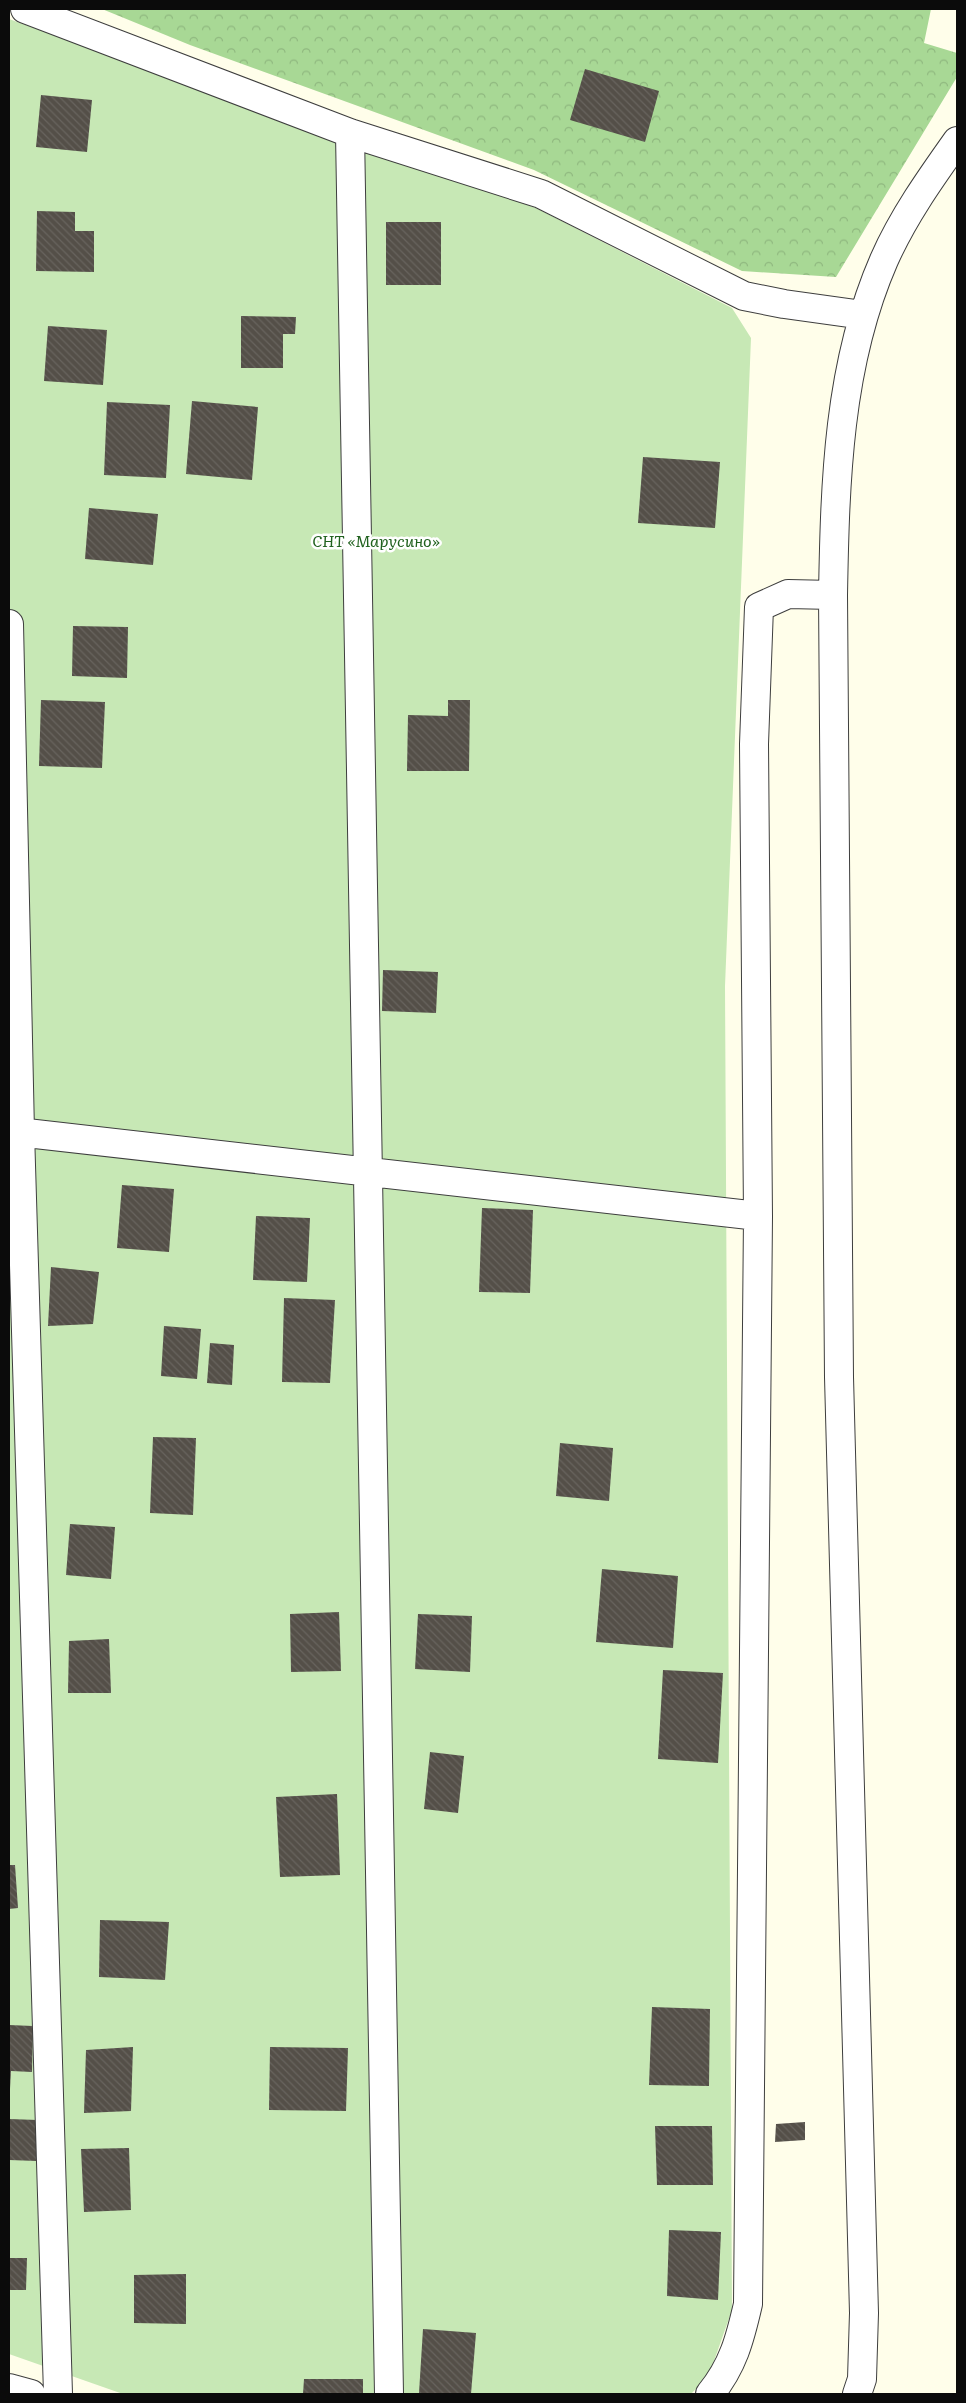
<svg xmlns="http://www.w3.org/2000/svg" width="966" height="2403" font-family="Literata,serif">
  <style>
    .forest { fill: url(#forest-crowns) }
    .garden { fill: #c7e8b5 }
    .building { fill: url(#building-back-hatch) }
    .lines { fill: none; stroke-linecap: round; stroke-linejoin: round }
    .minor-casing { stroke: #3e3e3e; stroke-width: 30 }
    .minor { stroke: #fff; stroke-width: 28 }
    .labels { text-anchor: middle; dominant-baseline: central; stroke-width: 5; stroke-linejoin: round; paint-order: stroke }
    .park-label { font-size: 16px; font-style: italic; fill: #20611e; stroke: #fff }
  </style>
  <defs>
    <pattern id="forest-crowns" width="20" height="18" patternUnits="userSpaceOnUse" patternTransform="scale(1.25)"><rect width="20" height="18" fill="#a8d895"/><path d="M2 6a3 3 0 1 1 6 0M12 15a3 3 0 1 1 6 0" fill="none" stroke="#8fb87f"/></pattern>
    <pattern id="building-back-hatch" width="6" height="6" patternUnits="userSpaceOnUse" patternTransform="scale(1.25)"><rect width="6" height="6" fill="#544f48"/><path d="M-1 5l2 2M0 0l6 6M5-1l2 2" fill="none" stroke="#68645e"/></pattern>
  </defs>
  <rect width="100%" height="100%" fill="#fffeea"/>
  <path class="forest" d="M 102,9 L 931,9 L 924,43 L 957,53 L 957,77 L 836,277 L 742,271 L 534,170 L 190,45 Z"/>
  <path class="garden" d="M 9,19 L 536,208 L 732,308 L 751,338 L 725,986 L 732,2310 L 709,2375 L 691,2394 L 123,2394 L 9,2354 Z"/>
  <path class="building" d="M 585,69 L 659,91 L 645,142 L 570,120 Z
    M 41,95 L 92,100 L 87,152 L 36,147 Z
    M 37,211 L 75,212 L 75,231 L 94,231 L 94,272 L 36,271 Z
    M 386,222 L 441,222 L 441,285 L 386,285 Z
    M 241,316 L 296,317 L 295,334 L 283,334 L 283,368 L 241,368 Z
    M 48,326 L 107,330 L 103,385 L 44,381 Z
    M 192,401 L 258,407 L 252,480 L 186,474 Z
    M 107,402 L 170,405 L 166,478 L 104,475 Z
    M 643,457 L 720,462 L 715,528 L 638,523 Z
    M 89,508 L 158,514 L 153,565 L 85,559 Z
    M 73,626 L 128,627 L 127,678 L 72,676 Z
    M 41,700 L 105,702 L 102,768 L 39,766 Z
    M 448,700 L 470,700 L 469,771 L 407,771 L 408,715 L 448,716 Z
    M 383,970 L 438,972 L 436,1013 L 382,1011 Z
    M 122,1185 L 174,1189 L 169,1252 L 117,1248 Z
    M 482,1208 L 533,1210 L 530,1293 L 479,1292 Z
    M 256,1216 L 310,1218 L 307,1282 L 253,1280 Z
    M 51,1267 L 99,1272 L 93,1324 L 48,1326 Z
    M 284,1298 L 335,1300 L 330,1383 L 282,1382 Z
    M 164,1326 L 201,1329 L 197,1379 L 161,1376 Z
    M 210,1343 L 234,1345 L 232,1385 L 207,1383 Z
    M 153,1437 L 196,1438 L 193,1515 L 150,1513 Z
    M 560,1443 L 613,1448 L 609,1501 L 556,1496 Z
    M 70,1524 L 115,1527 L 111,1579 L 66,1575 Z
    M 602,1569 L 678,1576 L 673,1648 L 596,1642 Z
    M 339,1612 L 341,1671 L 291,1672 L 290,1614 Z
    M 418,1614 L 472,1616 L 470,1672 L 415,1669 Z
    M 109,1639 L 111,1693 L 68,1693 L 69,1641 Z
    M 663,1670 L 723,1673 L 718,1763 L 658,1759 Z
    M 430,1752 L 464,1756 L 458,1813 L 424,1809 Z
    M 337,1794 L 340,1875 L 280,1877 L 276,1797 Z
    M 9,1865 L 15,1865 L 18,1908 L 9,1909 Z
    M 100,1920 L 169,1922 L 165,1980 L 99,1977 Z
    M 652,2007 L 710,2009 L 709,2086 L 649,2085 Z
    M 9,2025 L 33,2026 L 32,2072 L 11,2071 L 10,2089 Z
    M 133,2047 L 131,2111 L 84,2113 L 86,2050 Z
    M 270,2047 L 348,2048 L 346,2111 L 269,2110 Z
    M 9,2119 L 38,2120 L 37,2161 L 9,2160 Z
    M 805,2122 L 805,2140 L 775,2142 L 776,2124 Z
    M 655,2126 L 712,2126 L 713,2185 L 657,2185 Z
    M 129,2148 L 131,2210 L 84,2212 L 81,2149 Z
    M 669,2230 L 721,2232 L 718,2300 L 667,2296 Z
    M 9,2258 L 27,2258 L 26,2290 L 9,2290 Z
    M 186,2274 L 186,2324 L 134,2323 L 134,2275 Z
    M 423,2329 L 476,2333 L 471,2394 L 419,2393 Z
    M 304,2379 L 363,2379 L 363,2394 L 303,2394 Z"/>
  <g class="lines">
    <g class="minor-casing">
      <path id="minor" d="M 25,9 L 350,133 L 541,194 L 744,296 L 784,304 L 863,315
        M 350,133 L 389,2394
        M 9,624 L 20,1132 L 58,2394
        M 9,1131 L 758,1216
        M 9,2388 L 31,2394
        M 710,2394 C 733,2366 740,2339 748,2304 L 758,1216 L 754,744 L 759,607 L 788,594 L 833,595
        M 857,2394 L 862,2379 L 864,2313 L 839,1377 L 833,595 C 835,482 838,365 884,260 C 903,217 930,179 957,141"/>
    </g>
    <use href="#minor" class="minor"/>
  </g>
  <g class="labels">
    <g class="park-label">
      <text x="376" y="540">СНТ «Марусино»</text>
    </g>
  </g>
  <rect width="966" height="2403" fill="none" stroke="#0b0b0b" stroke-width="20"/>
</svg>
